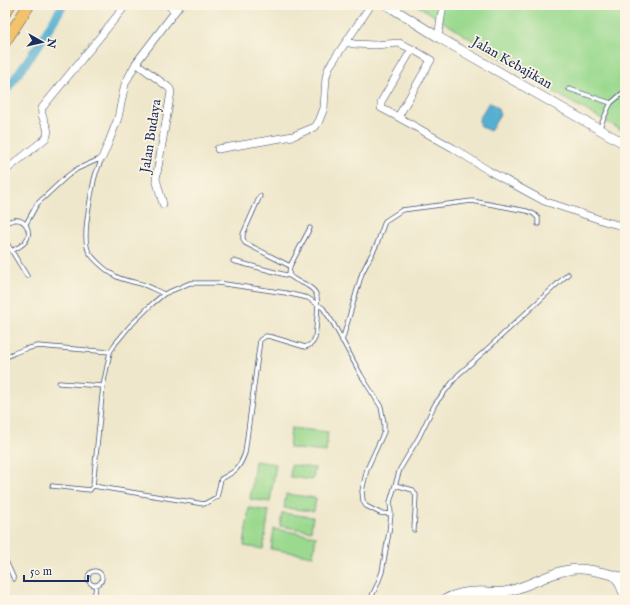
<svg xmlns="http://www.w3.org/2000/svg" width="630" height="605" font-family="'IM FELL English',serif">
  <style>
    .green { fill: #9ad98e; stroke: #5a8476 }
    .water { fill: #54afd1; stroke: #386f98 }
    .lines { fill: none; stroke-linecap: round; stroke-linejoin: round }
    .canal { stroke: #54afd1; stroke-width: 9 }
    .service-casing { stroke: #3b4b6e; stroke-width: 5 }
    .minor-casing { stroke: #3b4b6e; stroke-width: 8 }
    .tertiary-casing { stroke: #3b4b6e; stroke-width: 10 }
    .primary-casing { stroke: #3b4b6e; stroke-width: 12 }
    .service { stroke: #fff; stroke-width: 3.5 }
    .minor { stroke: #fff; stroke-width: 7 }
    .tertiary { stroke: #fff; stroke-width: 9 }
    .primary { stroke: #f3c26a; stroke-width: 11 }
    .labels { text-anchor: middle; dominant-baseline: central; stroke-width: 3.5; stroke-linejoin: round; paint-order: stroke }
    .street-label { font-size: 14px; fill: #1b2f5e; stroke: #fcf5e5 }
  </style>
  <rect width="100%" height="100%" fill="#fcf5e5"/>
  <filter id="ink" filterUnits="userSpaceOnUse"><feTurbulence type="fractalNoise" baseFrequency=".025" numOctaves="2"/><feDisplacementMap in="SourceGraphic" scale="8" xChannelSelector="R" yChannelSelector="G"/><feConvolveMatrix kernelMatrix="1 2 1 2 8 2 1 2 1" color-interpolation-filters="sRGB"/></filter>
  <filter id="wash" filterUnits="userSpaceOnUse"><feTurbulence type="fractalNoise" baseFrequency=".012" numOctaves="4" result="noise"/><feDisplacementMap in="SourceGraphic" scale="16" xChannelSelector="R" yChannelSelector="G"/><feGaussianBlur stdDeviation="0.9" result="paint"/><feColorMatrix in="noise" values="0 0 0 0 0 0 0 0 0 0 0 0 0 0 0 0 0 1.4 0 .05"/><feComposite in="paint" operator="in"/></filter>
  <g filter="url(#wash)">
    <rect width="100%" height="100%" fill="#eee7cb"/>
    <path class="green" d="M 417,5 L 625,5 L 625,132 L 562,97 Z
      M 291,428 L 328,432 L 326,452 L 289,448 Z
      M 255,461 L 276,464 L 270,502 L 250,499 Z
      M 291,465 L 315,468 L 313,480 L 290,477 Z
      M 286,494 L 316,498 L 314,511 L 284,508 Z
      M 249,508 L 269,511 L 263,549 L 244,546 Z
      M 282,513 L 313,517 L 311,531 L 280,526 Z
      M 274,529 L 316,536 L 313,556 L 271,549 Z"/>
    <path class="water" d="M 489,102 L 497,107 L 500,115 L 490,131 L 480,126 L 479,119 Z"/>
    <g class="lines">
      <path class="canal" d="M 5,92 L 38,46 L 63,5"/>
    </g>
  </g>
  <g filter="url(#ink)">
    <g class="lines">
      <g class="service-casing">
        <path id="service" d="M 569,89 L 611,103 L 625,91
          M 599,129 L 608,109 L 611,103
          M 102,158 L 96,173 L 94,180 C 91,197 82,234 88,250 C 92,259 108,272 117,277 C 126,281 135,282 144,285 C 151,287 157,291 164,294
          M 260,196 L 243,234 L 243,239 L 245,243 L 290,266
          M 5,224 C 8,222 11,220 14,220 C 26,218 33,233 25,242 C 22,246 16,248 12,251
          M 26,224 L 37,204 L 66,177 L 77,169 L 102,158
          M 5,240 L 27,276
          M 233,261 L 290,276
          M 342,341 L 362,273 L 377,244 L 385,221 L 402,210 L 472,201 L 527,211 L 534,214 L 538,218 L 538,224
          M 5,358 L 14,353 L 25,349 L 38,346 L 110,352
          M 59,383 L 103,386
          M 395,485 L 413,490 L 416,495 L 414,530
          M 52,486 L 90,490 L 93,486 L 103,386 L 110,352 L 115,344 L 129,327 L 152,304 L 164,294 L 190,283 L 218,283 L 286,293 L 308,298 L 323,308 L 333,323 L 361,375 L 381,407 L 384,423 L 384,432 L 367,469 L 362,491 L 363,501 L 366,506 L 380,513 L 391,514
          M 93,486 L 204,504 L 217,497 L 221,479 C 236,471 239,469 245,453 L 260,340 L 266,336 L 272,337 L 305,347 C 311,345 313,343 315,338 C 316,327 320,303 316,294 C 314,289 309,287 305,284 C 299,281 292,280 289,274 L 290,266 L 310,228
          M 5,559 L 14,579
          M88 578a7 7 0 1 1 14 0a7 7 0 1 1-14 0Z
          M 94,600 L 96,585
          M 370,600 L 377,585 L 382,572 L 389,532 L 391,514 L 390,502 L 400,469 L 419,437 L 435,404 L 458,375 L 486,350 L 568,274"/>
      </g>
      <g class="minor-casing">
        <path id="minor" d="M 168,5 L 175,11
          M 438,37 L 443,5
          M 346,42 L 354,44 L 375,45 L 399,43 L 412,49 L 431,60 L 398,117 L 381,108 L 381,102 L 412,49
          M 136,63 L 168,87 L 170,89 L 171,92 L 156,179 L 163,204
          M 398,117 L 453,148 L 489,171 L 544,201 L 604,221 L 625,227
          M 218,149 L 293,136 L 315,127 L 319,121 L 324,108 L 326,77 L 329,67 L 371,5
          M 102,158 L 108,144 L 118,118 L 125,84 L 136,63 L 180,5
          M 5,171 L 46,138 C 52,126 39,120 42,108 L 126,5
          M 613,576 L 618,582 L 624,596"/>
      </g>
      <g class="tertiary-casing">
        <path id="tertiary" d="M 387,5 L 438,37 L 625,144
          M 444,600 C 457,592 474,591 489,592 C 494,592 499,593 504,592 C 529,588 551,570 577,569 C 591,568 611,575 625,578"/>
      </g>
      <g class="primary-casing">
        <path id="primary" d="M 5,13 L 10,5
          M 5,42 L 29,5"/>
      </g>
      <use href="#service" class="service"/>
      <use href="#minor" class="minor"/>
      <use href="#tertiary" class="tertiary"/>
      <use href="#primary" class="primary"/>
    </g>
  </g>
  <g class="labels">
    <g class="street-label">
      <text transform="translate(512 63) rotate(30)">Jalan Kebajikan</text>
      <text transform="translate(151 136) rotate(-81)">Jalan Budaya</text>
    </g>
  </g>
  <rect width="630" height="605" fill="none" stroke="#fcf5e5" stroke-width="20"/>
  <g transform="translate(42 42) rotate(98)" stroke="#fcf5e5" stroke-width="3" paint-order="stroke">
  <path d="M0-3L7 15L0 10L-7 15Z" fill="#1b2f5e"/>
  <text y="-6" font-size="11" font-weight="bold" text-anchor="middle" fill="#1b2f5e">N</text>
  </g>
  <path d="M24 575v6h64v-6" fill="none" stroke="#1b2f5e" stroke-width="2"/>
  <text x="30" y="575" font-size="12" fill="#1b2f5e" stroke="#fcf5e5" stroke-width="3" paint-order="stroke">50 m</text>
</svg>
